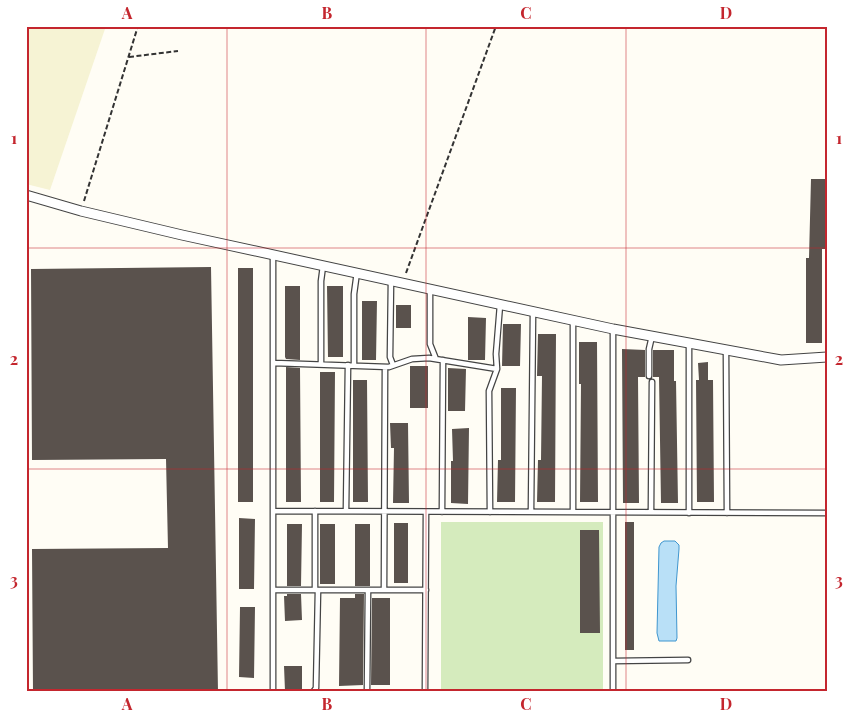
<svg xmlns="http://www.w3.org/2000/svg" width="853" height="718" font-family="'Playfair Display',serif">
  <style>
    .farmland { fill: #f6f3d4 }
    .green { fill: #d5ebbd }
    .water { fill: #b9e0f7; stroke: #3f96cf }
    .building { fill: #5a524d }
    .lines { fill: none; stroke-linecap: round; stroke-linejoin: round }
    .service-casing { stroke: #444; stroke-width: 7 }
    .minor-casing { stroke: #444; stroke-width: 11 }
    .path { stroke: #333; stroke-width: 2; stroke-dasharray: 5 2.5; stroke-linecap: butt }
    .service { stroke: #fff; stroke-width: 4.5 }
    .minor { stroke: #fff; stroke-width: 9 }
    .grid { fill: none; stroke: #c4262e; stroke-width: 1; stroke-opacity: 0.55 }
    .neatline { fill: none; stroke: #c4262e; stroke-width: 2 }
    .grid-label { font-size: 16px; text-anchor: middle; font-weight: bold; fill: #c4262e }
  </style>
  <rect width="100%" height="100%" fill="#fffdf5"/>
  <path class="farmland" d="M 26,26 L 106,26 L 50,190 L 26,184 Z"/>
  <path class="green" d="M 441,522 L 603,522 L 603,692 L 441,692 Z"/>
  <path class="water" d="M 664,541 L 675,541 L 679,545 L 679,549 L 676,586 L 677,638 L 676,641 L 659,641 L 657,633 L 659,547 L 661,543 Z"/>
  <path class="building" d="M 811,179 L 826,179 L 825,249 L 822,249 L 822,343 L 806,343 L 806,258 L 809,258 Z
    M 211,267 L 218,692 L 33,692 L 32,549 L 168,548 L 166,459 L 32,460 L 31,269 Z
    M 238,268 L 253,268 L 253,502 L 238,502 Z
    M 285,286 L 300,286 L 300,360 L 286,359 L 285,357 Z
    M 327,286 L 343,286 L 343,357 L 328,357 Z
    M 362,301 L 377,301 L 376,360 L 362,360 Z
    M 396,305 L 411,305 L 411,328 L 396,328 Z
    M 468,317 L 486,318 L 485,360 L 468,360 Z
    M 503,324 L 521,324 L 520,366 L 502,366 Z
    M 538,334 L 556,334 L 555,502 L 537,502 L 538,460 L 541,460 L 542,376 L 537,376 Z
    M 579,342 L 597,342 L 598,502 L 580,502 L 581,384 L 579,384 Z
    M 622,349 L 645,350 L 645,377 L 638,377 L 639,503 L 623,503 Z
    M 653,350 L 674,350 L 674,381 L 676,381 L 678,503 L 661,503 L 659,377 L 653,377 Z
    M 708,362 L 708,380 L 713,380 L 714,502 L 697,502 L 696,380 L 699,380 L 698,363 Z
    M 410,366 L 428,366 L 428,408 L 410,408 Z
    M 286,367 L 300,368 L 301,502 L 286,502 Z
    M 448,368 L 466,369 L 465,411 L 448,411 Z
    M 320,372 L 335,372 L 334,502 L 320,502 Z
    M 353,380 L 367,380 L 368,502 L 353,502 Z
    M 501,388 L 516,388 L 515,502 L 497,502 L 498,460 L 501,460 Z
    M 390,423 L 408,423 L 409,503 L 393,503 L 394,448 L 391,448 Z
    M 469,428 L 468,504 L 451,503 L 451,461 L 453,461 L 452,429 Z
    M 239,518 L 255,519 L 254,589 L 239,589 Z
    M 625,522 L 634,522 L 634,650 L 625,650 Z
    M 394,523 L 408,523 L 408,583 L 394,583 Z
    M 287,524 L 302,524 L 301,586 L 287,586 Z
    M 320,524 L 335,524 L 335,584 L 320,584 Z
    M 355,524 L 370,524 L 370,586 L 355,586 Z
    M 580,530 L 599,530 L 600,633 L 580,633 Z
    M 287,594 L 301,594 L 302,620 L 285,621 L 284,596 L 287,596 Z
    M 355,594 L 364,594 L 363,685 L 339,686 L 340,598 L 355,598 Z
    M 372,598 L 390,598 L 390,685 L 371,685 Z
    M 240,607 L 255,607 L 254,678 L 239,677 Z
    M 284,666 L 302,666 L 302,691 L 285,691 Z"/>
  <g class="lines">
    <g class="service-casing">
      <path id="service" d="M 391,280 L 390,357 L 393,365
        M 430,289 L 430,344 L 436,359
        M 573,320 L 573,512
        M 613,329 L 613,692
        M 689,343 L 689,513
        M 726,350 L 727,513
        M 274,363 L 389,367 L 412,359 L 429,358 L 497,369
        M 321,364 L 321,281 L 323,266
        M 354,365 L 354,294 L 357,272
        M 649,376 L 649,349 L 652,336
        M 274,511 L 827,513
        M 346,511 L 348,365
        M 442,512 L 443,360
        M 490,512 L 489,391 L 497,369 L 496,354 L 500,305
        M 531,512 L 533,312
        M 651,512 L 652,382
        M 273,590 L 426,590
        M 315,590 L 315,511
        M 384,590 L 385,367
        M 613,661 L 688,660
        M 273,692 L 273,256
        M 313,692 L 316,688 L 318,590
        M 367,692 L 368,590
        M 425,692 L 426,512"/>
    </g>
    <g class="minor-casing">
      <path id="minor" d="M 26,195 L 81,211 L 182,235 L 613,329 L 781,360 L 827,357"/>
    </g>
    <path class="path" d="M 129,57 L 178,51
      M 84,201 L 138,26
      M 406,273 L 496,26"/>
    <use href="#service" class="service"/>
    <use href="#minor" class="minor"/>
  </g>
  <path class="grid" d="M 227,26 L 227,692M 426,26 L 426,692M 626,26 L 626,692M 26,248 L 827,248M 26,469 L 827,469"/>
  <rect width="853" height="718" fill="none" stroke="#ffffff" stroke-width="55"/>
  <rect x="28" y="28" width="798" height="662" class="neatline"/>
  <g class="grid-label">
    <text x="127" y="19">A</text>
    <text x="327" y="19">B</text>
    <text x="526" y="19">C</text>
    <text x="726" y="19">D</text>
    <text x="14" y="144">1</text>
    <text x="839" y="144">1</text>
    <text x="14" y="365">2</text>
    <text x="839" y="365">2</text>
    <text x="14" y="586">3</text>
    <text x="839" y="586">3</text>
    <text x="127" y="710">A</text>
    <text x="327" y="710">B</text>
    <text x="526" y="710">C</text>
    <text x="726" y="710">D</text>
  </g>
</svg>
